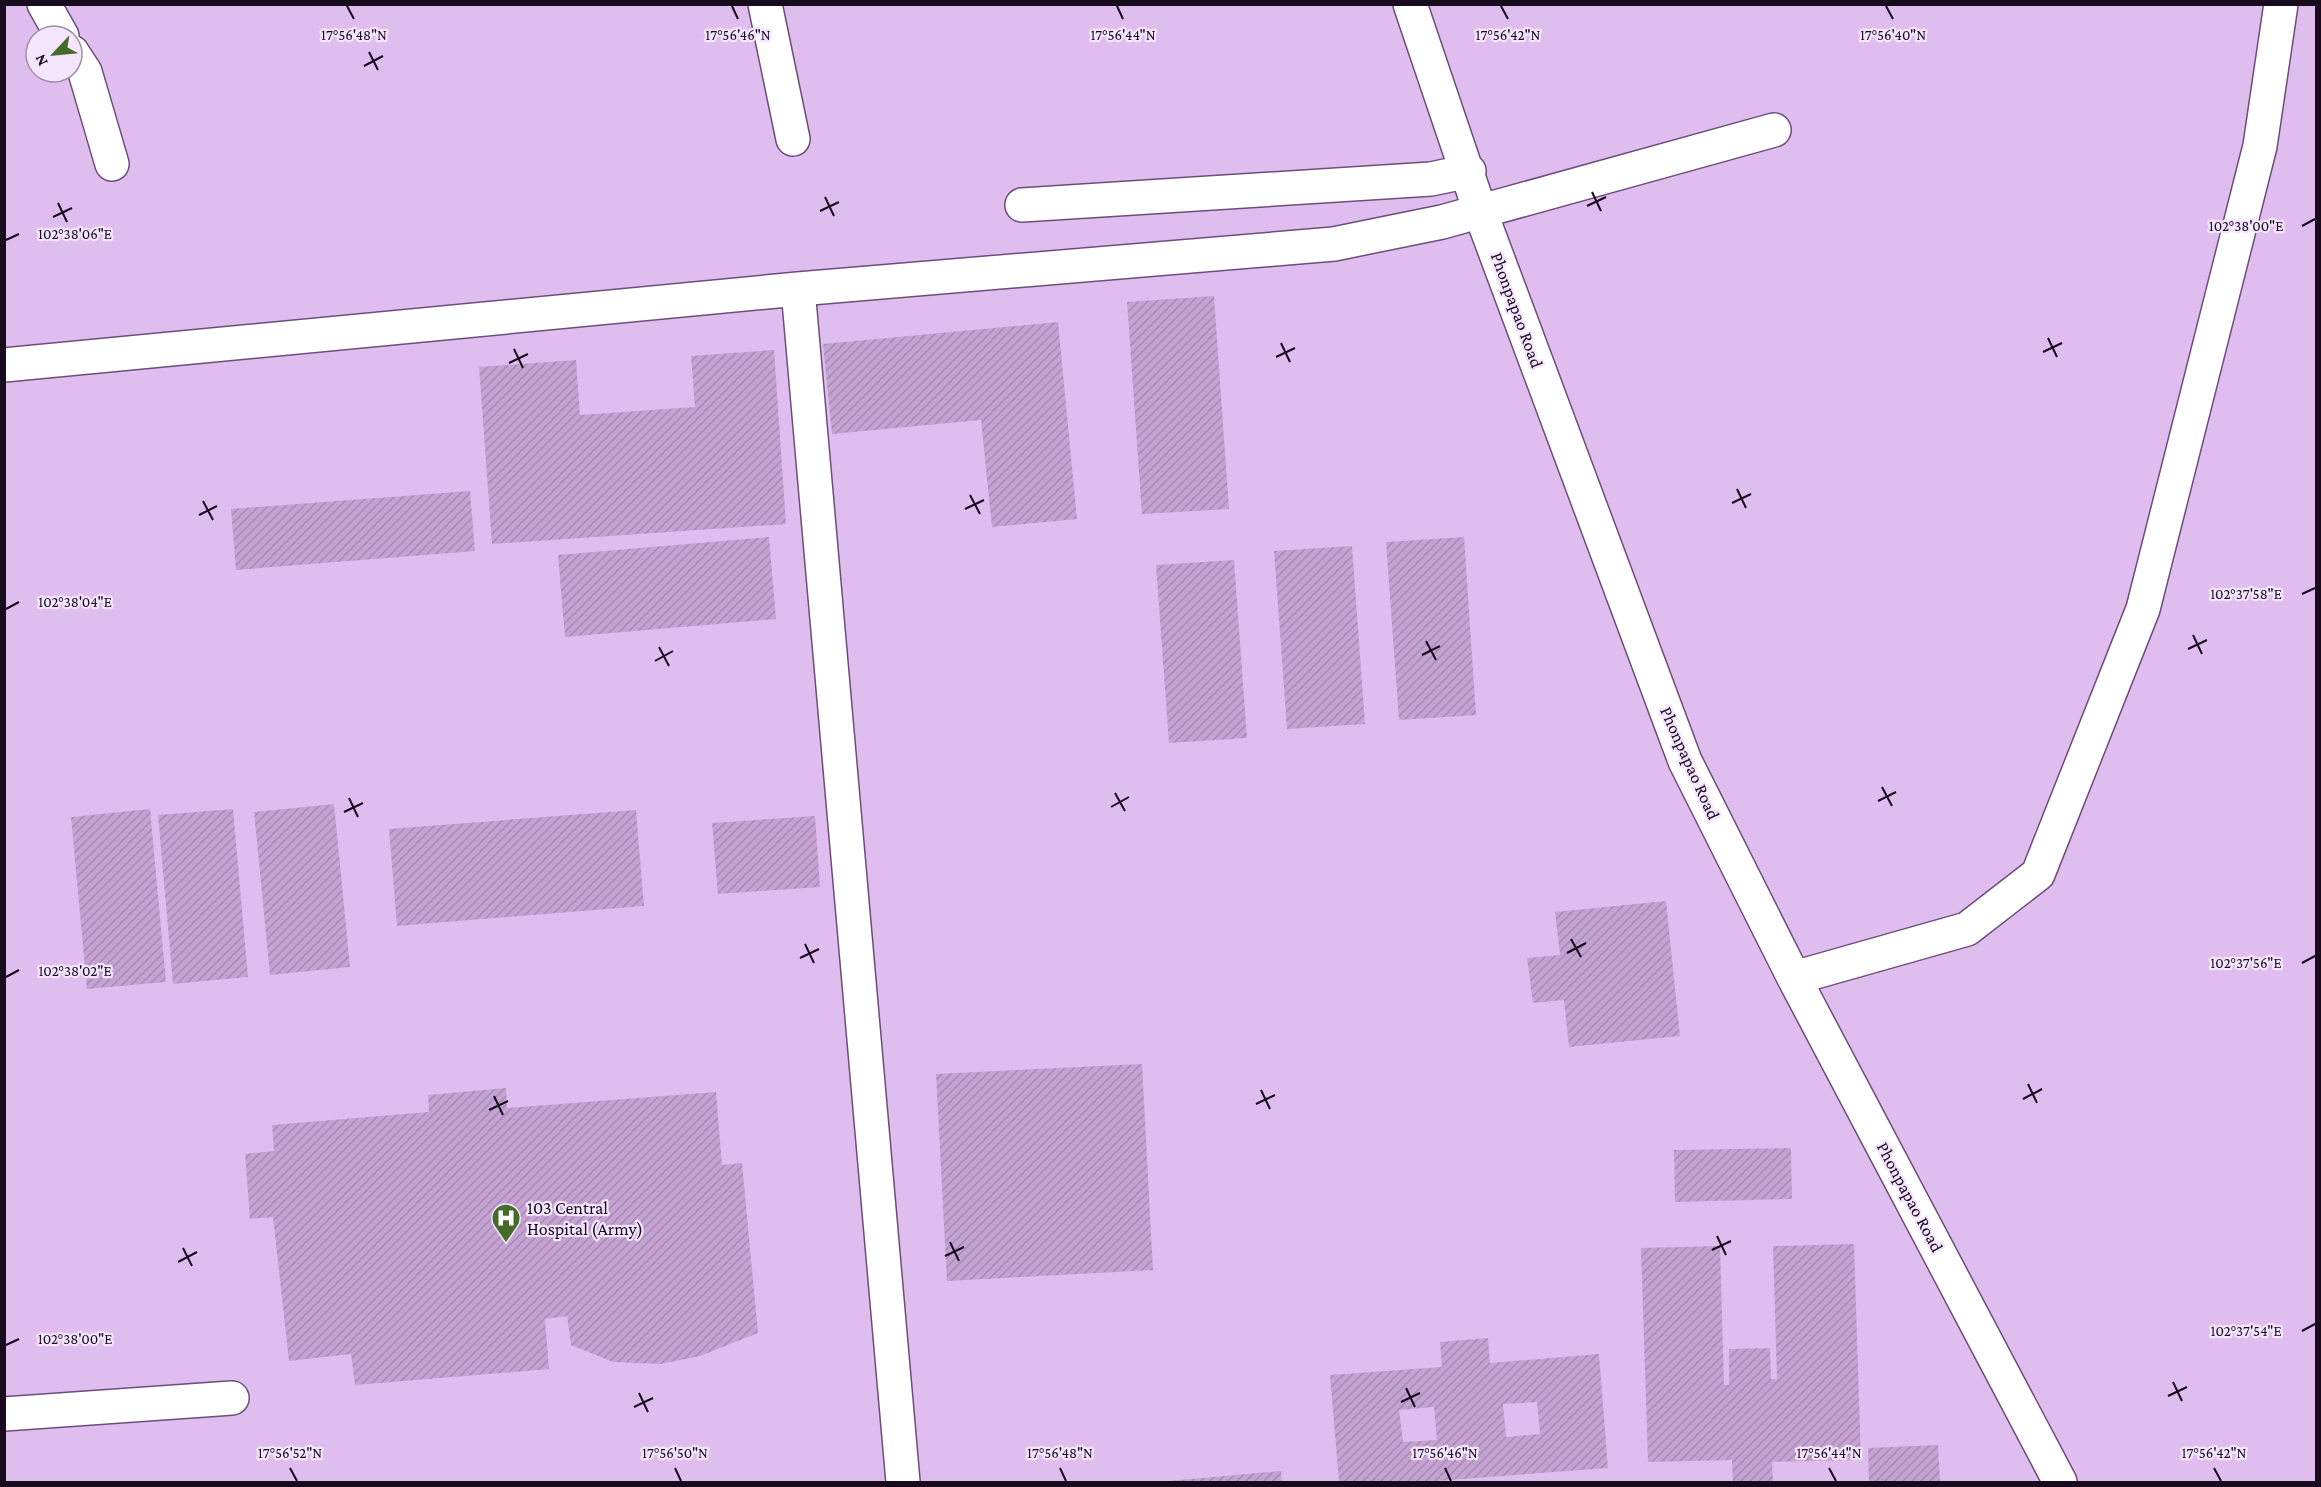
<svg xmlns="http://www.w3.org/2000/svg" width="2321" height="1487" font-family="'Crimson Pro',serif">
  <style>
    .building { fill: url(#building-hatch); fill-rule: evenodd }
    .lines { fill: none; stroke-linecap: round; stroke-linejoin: round }
    .minor-casing { stroke: #6c4e79; stroke-width: 36 }
    .minor { stroke: #fff; stroke-width: 33 }
    .ticks { fill: none; stroke: #170b1d; stroke-width: 2 }
    .labels { text-anchor: middle; dominant-baseline: central; stroke-width: 4.5; stroke-linejoin: round; paint-order: stroke }
    .street-label { font-size: 18px; fill: #170b1d; stroke: #f6e5ff }
    .poi-label { font-size: 18px; fill: #170b1d; stroke: #f6e5ff; text-anchor: start }
    .ticks-label { font-size: 15px; text-anchor: middle; fill: #170b1d; stroke: #f6e5ff; stroke-width: 4.5; stroke-linejoin: round; paint-order: stroke }
  </style>
  <defs>
    <pattern id="building-hatch" width="6" height="6" patternUnits="userSpaceOnUse" patternTransform="scale(1.5)"><rect width="6" height="6" fill="#c4a3d3"/><path d="M-1 1l2-2M0 6l6-6M5 7l2-2" fill="none" stroke="#a88bb5"/></pattern>
  </defs>
  <rect width="100%" height="100%" fill="#dfbdef"/>
  <path class="building" d="M 1214,296 L 1229,509 L 1142,514 L 1127,302 Z
    M 1058,322 L 1077,519 L 992,527 L 981,420 L 832,434 L 823,344 Z
    M 774,350 L 786,524 L 492,544 L 479,367 L 576,360 L 580,415 L 695,407 L 691,356 Z
    M 470,491 L 475,551 L 236,570 L 231,509 Z
    M 769,537 L 776,619 L 565,637 L 558,555 Z
    M 1464,537 L 1476,715 L 1399,720 L 1386,542 Z
    M 1352,546 L 1365,724 L 1287,729 L 1274,551 Z
    M 1234,560 L 1247,738 L 1169,743 L 1156,565 Z
    M 334,804 L 350,967 L 270,975 L 254,812 Z
    M 150,809 L 166,982 L 87,989 L 71,817 Z
    M 233,809 L 248,977 L 173,984 L 158,815 Z
    M 636,810 L 644,906 L 397,926 L 389,829 Z
    M 815,816 L 820,887 L 718,894 L 712,823 Z
    M 1666,901 L 1680,1036 L 1569,1047 L 1564,1000 L 1533,1003 L 1527,958 L 1560,955 L 1555,912 Z
    M 1142,1064 L 1153,1270 L 947,1281 L 936,1074 Z
    M 506,1088 L 507,1108 L 716,1092 L 722,1165 L 742,1163 L 758,1333 L 700,1356 L 661,1364 L 613,1362 L 571,1345 L 567,1316 L 545,1319 L 549,1369 L 355,1385 L 351,1354 L 289,1361 L 273,1217 L 250,1219 L 245,1154 L 274,1151 L 272,1125 L 429,1112 L 428,1095 Z
    M 1791,1148 L 1792,1199 L 1675,1202 L 1674,1150 Z
    M 1854,1244 L 1861,1460 L 1772,1462 L 1773,1482 L 1733,1482 L 1732,1460 L 1648,1462 L 1641,1248 L 1720,1246 L 1724,1385 L 1729,1385 L 1729,1349 L 1770,1348 L 1771,1379 L 1777,1379 L 1773,1246 Z
    M 1488,1338 L 1490,1363 L 1599,1354 L 1608,1468 L 1422,1482 L 1339,1482 L 1330,1375 L 1442,1367 L 1440,1342 ZM 1537,1402 L 1540,1434 L 1506,1437 L 1503,1404 ZM 1434,1407 L 1437,1440 L 1403,1442 L 1399,1410 Z
    M 1938,1445 L 1940,1482 L 1869,1482 L 1868,1448 Z
    M 1281,1471 L 1282,1482 L 1169,1482 L 1169,1481 Z"/>
  <g class="lines">
    <g class="minor-casing">
      <path id="minor" d="M 44,4 L 62,36
        M 765,4 L 793,139
        M 1410,4 L 1480,211 L 1685,761 L 1794,978 L 2060,1482
        M 72,52 L 85,72 L 112,164
        M 1022,205 L 1431,179 L 1469,171
        M 798,289 L 903,1482
        M 4,365 L 798,289 L 1334,244 L 1442,222 L 1774,130
        M 1794,978 L 1967,929 L 2038,874 L 2143,609 L 2260,146 L 2281,4
        M 4,1414 L 232,1398"/>
    </g>
    <use href="#minor" class="minor"/>
  </g>
  <path class="ticks" d="M 347,6 L 354,19M 732,6 L 738,19M 1117,6 L 1123,19M 1501,6 L 1508,19M 1886,6 L 1893,19M 369,52 L 378,70M 364,66 L 383,56M 1592,192 L 1601,211M 825,197 L 834,216M 58,203 L 67,222M 1587,206 L 1606,197M 820,211 L 839,202M 53,217 L 72,208M 2302,226 L 2315,219M 6,240 L 19,234M 2048,338 L 2057,357M 1281,343 L 1290,362M 514,349 L 523,368M 2043,352 L 2062,343M 1276,357 L 1295,348M 509,363 L 528,354M 1737,489 L 1746,508M 970,495 L 980,514M 203,501 L 213,520M 1732,503 L 1751,494M 965,509 L 984,500M 199,515 L 217,506M 2302,594 L 2315,588M 6,609 L 19,602M 2193,635 L 2202,654M 1426,641 L 1436,660M 659,647 L 669,666M 2188,649 L 2207,640M 1422,655 L 1440,646M 655,661 L 673,651M 1882,787 L 1892,806M 1115,793 L 1125,811M 349,798 L 358,817M 1878,801 L 1896,792M 1111,807 L 1129,797M 344,812 L 363,803M 1571,939 L 1581,957M 805,944 L 814,963M 1567,953 L 1586,943M 800,958 L 819,949M 2302,963 L 2315,956M 6,977 L 19,970M 2028,1084 L 2037,1103M 1261,1090 L 1270,1109M 494,1096 L 503,1115M 2023,1099 L 2042,1089M 1256,1104 L 1275,1095M 489,1110 L 508,1101M 1717,1236 L 1726,1255M 950,1242 L 959,1261M 183,1248 L 192,1266M 1712,1250 L 1731,1241M 945,1256 L 964,1247M 178,1262 L 197,1252M 2302,1331 L 2315,1324M 6,1345 L 19,1339M 2173,1382 L 2182,1401M 1406,1388 L 1415,1407M 639,1393 L 648,1412M 2168,1396 L 2187,1387M 1401,1402 L 1420,1393M 634,1407 L 653,1398M 290,1468 L 297,1481M 675,1468 L 681,1481M 1060,1468 L 1066,1481M 1445,1468 L 1451,1481M 1829,1468 L 1836,1481M 2214,1468 L 2221,1481"/>
  <defs>
    <g id="hospital-pin" transform="scale(1.5)"><path d="M0 17L-7.5 6A9.5 9.5 0 1 1 7.5 6Z" fill="#436c28" stroke="#f6e5ff"/><path d="M-5-5h3v3.5h4V-5h3V5h-3V1.5h-4V5h-3Z" fill="#fff"/></g>
  </defs>
  <g fill-rule="evenodd">
    <use href="#hospital-pin" x="506" y="1218"/>
  </g>
  <g class="labels">
    <g class="street-label">
      <text transform="translate(1517 310) rotate(70)">Phonpapao Road</text>
      <text transform="translate(1690 763) rotate(66)">Phonpapao Road</text>
      <text transform="translate(1910 1197) rotate(62)">Phonpapao Road</text>
    </g>
    <g class="poi-label">
      <text x="527" y="1208">103 Central<tspan x="527" dy="21">Hospital (Army)</tspan></text>
    </g>
  </g>
  <g class="ticks-label">
    <text x="1893" y="40">17°56'40"N</text>
    <text x="354" y="40">17°56'48"N</text>
    <text x="738" y="40">17°56'46"N</text>
    <text x="1123" y="40">17°56'44"N</text>
    <text x="1508" y="40">17°56'42"N</text>
    <text x="2246" y="231">102°38'00"E</text>
    <text x="75" y="239">102°38'06"E</text>
    <text x="2246" y="599">102°37'58"E</text>
    <text x="75" y="607">102°38'04"E</text>
    <text x="2246" y="968">102°37'56"E</text>
    <text x="75" y="976">102°38'02"E</text>
    <text x="2246" y="1336">102°37'54"E</text>
    <text x="75" y="1344">102°38'00"E</text>
    <text x="290" y="1458">17°56'52"N</text>
    <text x="675" y="1458">17°56'50"N</text>
    <text x="1060" y="1458">17°56'48"N</text>
    <text x="1445" y="1458">17°56'46"N</text>
    <text x="1829" y="1458">17°56'44"N</text>
    <text x="2214" y="1458">17°56'42"N</text>
  </g>
  <rect width="2321" height="1487" fill="none" stroke="#170b1d" stroke-width="12"/>
  <g transform="translate(54 54) rotate(244)"><circle r="28" fill="#f6e5ff" stroke="#9d8ea5" stroke-width="1.5"/>
  <path d="M0-4.5L10 22L0 15L-10 22Z" fill="#436c28"/>
  <text y="-9" font-size="16" font-weight="bold" text-anchor="middle" fill="#170b1d">N</text>
  </g>
</svg>
